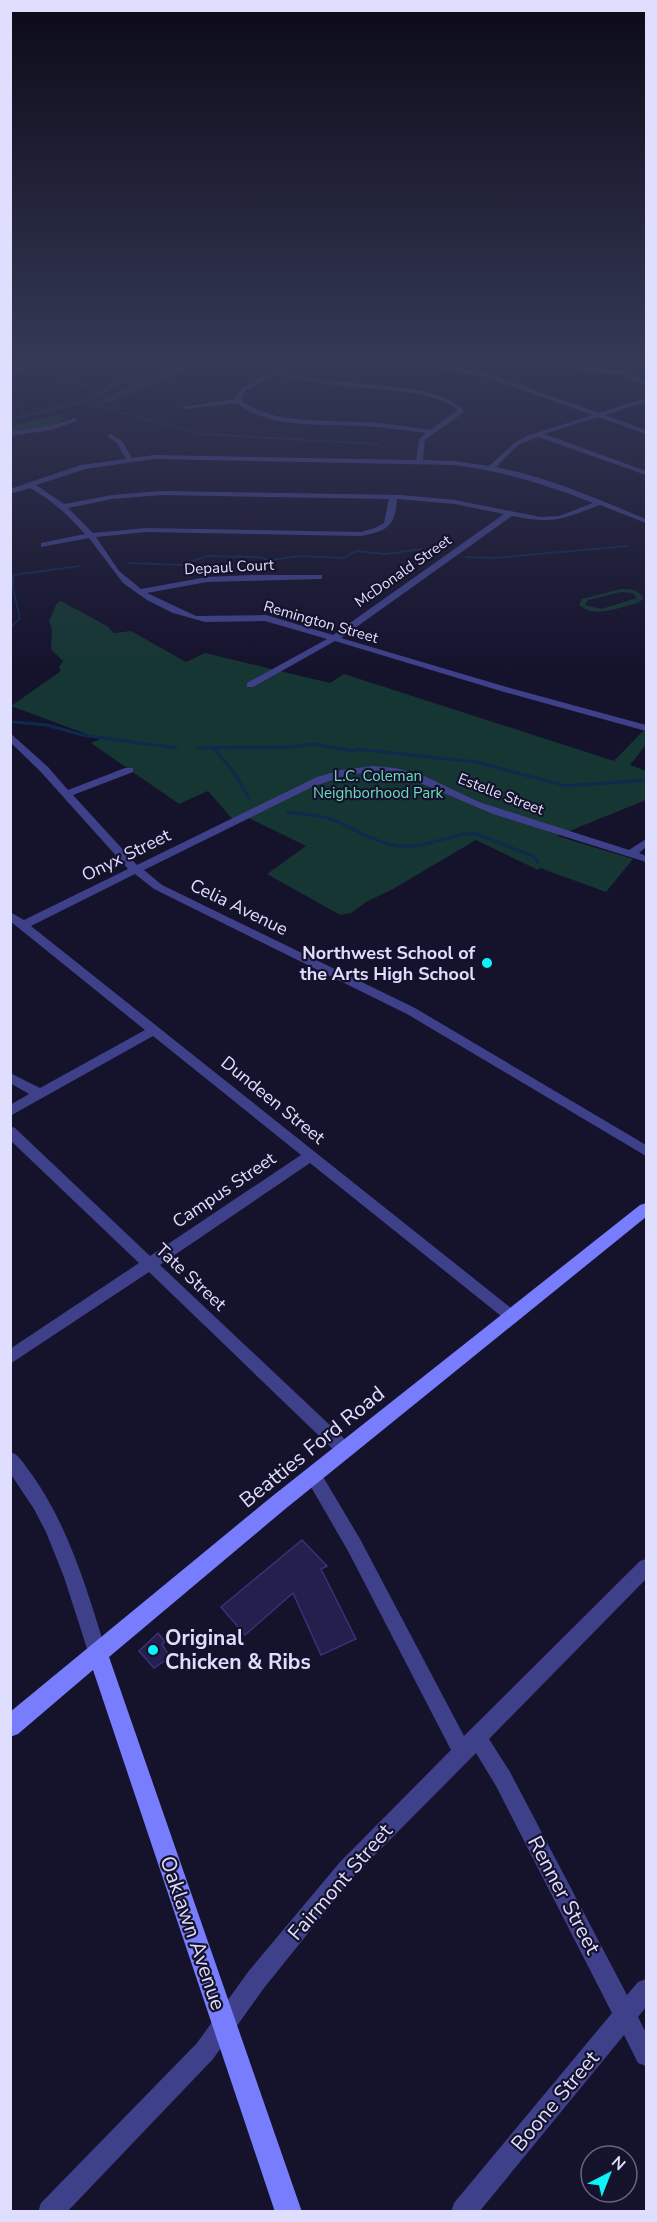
<svg xmlns="http://www.w3.org/2000/svg" width="657" height="2222" font-family="'Nunito Sans',sans-serif">
  <style>
    .green { fill: #153633; fill-rule: evenodd }
    .water { fill: #0e2a4f }
    .lines { fill: none; stroke-linecap: round; stroke-linejoin: round }
    .stream-far1 { stroke: #0e2a4f; stroke-width: 2 }
    .stream { stroke: #0e2a4f; stroke-width: 3 }
    .building { fill: #251f4d; stroke: #3b3179; stroke-width: 1.5 }
    .street { fill: #3e418a; fill-rule: evenodd }
    .secondary { fill: #777dfc; fill-rule: evenodd }
    .poi-dot { fill: #0ef3fb; stroke: #15122c; stroke-width: 2 }
    .labels { text-anchor: middle; dominant-baseline: central; stroke-width: 4.5; stroke-linejoin: round; paint-order: stroke }
    .far-street-label { font-size: 15px; fill: #e0defe; stroke: #15122c }
    .far-park-label { font-size: 15px; fill: #69dfba; stroke: #15122c }
    .street-label { font-size: 18px; fill: #e0defe; stroke: #15122c }
    .poi-label { font-size: 18px; font-weight: bold; fill: #e0defe; stroke: #15122c; text-anchor: end }
    .near-street-label { font-size: 21px; fill: #e0defe; stroke: #15122c }
    .near-poi-label { font-size: 21px; font-weight: bold; fill: #e0defe; stroke: #15122c; text-anchor: start }
  </style>
  <rect width="100%" height="100%" fill="#15122c"/>
  <path class="green" d="M 202,358 L 215,358 L 116,400 L 100,405 L 94,403 L 155,374 Z
    M 59,415 L 65,418 L 57,424 L 36,429 L 11,432 L 10,426 Z
    M 621,589 C 629,589 641,590 643,599 L 638,603 C 620,607 595,619 579,605 L 582,599 ZM 621,592 L 633,593 L 637,598 L 601,609 L 585,605 L 588,600 Z
    M 61,601 L 107,626 L 114,633 L 131,631 L 186,662 L 205,653 L 330,683 L 344,674 L 614,761 L 643,731 L 646,732 L 646,745 L 630,765 L 646,771 L 646,800 L 557,836 L 633,859 L 606,892 L 540,868 L 538,870 L 476,840 L 393,889 L 368,901 L 351,913 L 340,915 L 267,874 L 306,846 L 245,816 L 234,821 L 208,791 L 179,804 L 91,743 L 100,739 L 11,706 L 61,671 L 59,667 L 63,661 L 51,649 L 52,629 L 49,621 L 57,603 Z"/>
  <path class="water" d="M 160,358 L 167,358 L 85,403 L 11,421 L 11,418 L 79,401 Z"/>
  <g class="lines">
    <path class="stream-far1" d="M 61,379 L 103,390
      M 82,402 L 202,434 L 379,444
      M 10,405 L 19,407 L 24,416
      M 466,557 L 493,558 L 627,546
      M 129,563 L 181,565 L 207,556 L 259,557 L 270,560 L 301,556 L 344,558 L 356,551 L 386,554 L 422,549
      M 10,628 L 20,618 L 13,588 L 13,575 L 80,566
      M 12,722 L 31,724"/>
    <path class="stream" d="M 14,722 L 47,725 L 82,735 L 176,748
      M 198,748 L 290,747 L 314,744 L 354,751 L 356,749 L 476,762 L 566,786 L 646,780
      M 214,749 L 233,771 L 249,798
      M 288,812 C 303,814 320,815 334,820 C 355,829 375,843 399,846 C 428,849 452,832 476,834 L 533,856 L 538,862"/>
  </g>
  <path class="building" d="M 302,1540 L 327,1566 L 321,1569 L 356,1639 L 321,1655 L 293,1593 L 245,1635 L 221,1607 Z
    M 158,1633 L 165,1642 L 162,1644 L 170,1657 L 154,1668 L 139,1651 Z"/>
  <g class="lines">
    <path class="street" d="M 53,358 L 61,358 L 10,375 L 10,371 Z
      M 300,358 L 307,358 L 281,372 C 301,376 321,380 341,382 C 377,386 436,385 463,409 L 463,413 L 425,440 L 423,460 L 454,461 L 489,466 L 514,443 L 527,436 L 592,415 L 483,376 L 369,358 L 441,364 L 484,372 L 599,413 L 646,398 L 646,402 L 605,415 L 646,430 L 646,434 L 598,417 L 544,434 L 646,471 L 646,475 L 538,437 L 518,445 L 496,467 C 548,477 597,499 646,519 L 646,523 L 600,505 C 560,520 554,524 512,516 L 341,638 L 510,688 L 646,725 L 646,731 L 504,692 L 335,641 L 253,687 L 247,687 L 247,683 L 327,639 L 265,621 L 205,622 L 173,613 L 147,600 L 123,583 L 89,538 L 41,547 L 41,543 L 85,534 C 69,516 52,500 30,488 L 10,494 L 10,489 L 81,465 L 126,459 L 117,443 L 107,436 L 110,434 L 122,441 L 132,458 L 154,455 L 416,460 L 419,439 L 426,433 C 404,430 382,427 360,426 C 323,424 266,428 237,403 L 185,409 L 182,407 L 236,399 L 236,396 L 242,388 ZM 276,375 C 297,379 319,383 340,386 C 373,390 432,388 458,410 L 430,430 C 407,426 384,423 361,422 C 323,420 276,424 243,402 L 242,396 L 246,390 ZM 154,459 L 454,465 C 503,471 547,485 593,503 L 559,516 L 540,517 L 455,500 L 402,495 L 161,491 L 112,495 L 64,504 L 36,485 L 85,469 ZM 161,495 L 389,499 L 384,523 L 375,528 L 361,532 L 146,528 L 93,533 L 68,508 L 112,499 ZM 397,499 L 455,504 L 504,514 L 333,635 L 266,615 L 196,616 L 147,593 L 207,582 L 319,579 L 322,579 L 322,575 L 252,575 L 207,577 L 141,589 L 119,571 L 96,537 L 146,532 L 361,536 C 387,531 395,527 397,499 Z
      M 540,358 L 549,358 L 585,368 L 621,370 L 622,358 L 628,358 L 628,371 L 646,382 L 646,386 L 630,379 L 623,374 L 585,372 Z
      M 75,418 L 77,421 L 51,430 L 10,436 L 10,432 L 50,426 Z
      M 10,733 L 48,767 L 68,790 L 125,768 L 133,768 L 133,772 L 73,795 L 137,865 L 317,777 L 341,770 L 373,766 L 395,768 L 420,774 L 479,802 L 629,850 L 646,839 L 646,847 L 639,853 L 646,856 L 646,862 L 493,814 L 404,776 L 373,773 L 351,774 L 314,786 L 144,870 L 162,885 L 415,1008 L 646,1145 L 646,1156 L 407,1014 L 154,889 L 135,874 L 31,926 L 516,1312 L 519,1316 L 516,1320 L 511,1322 L 506,1320 L 310,1163 L 160,1265 L 351,1445 L 353,1450 L 351,1455 L 345,1457 L 339,1455 L 149,1272 L 10,1364 L 10,1349 L 139,1263 L 10,1140 L 10,1126 L 15,1128 L 150,1256 L 301,1155 L 153,1036 L 10,1116 L 10,1105 L 29,1094 L 10,1083 L 10,1073 L 40,1088 L 145,1030 L 10,921 L 10,912 L 24,920 L 128,869 L 40,771 L 10,742 Z
      M 10,1452 C 18,1454 22,1461 27,1468 C 68,1522 87,1590 107,1654 L 105,1661 L 98,1663 L 91,1661 L 64,1577 L 46,1532 L 34,1509 L 10,1473 Z
      M 313,1467 L 319,1470 L 360,1539 L 464,1736 L 640,1561 L 646,1559 L 646,1579 L 489,1739 L 510,1772 L 627,1995 L 638,1982 L 646,1979 L 646,2007 L 638,2017 L 646,2033 L 646,2066 L 638,2063 L 624,2035 L 479,2212 L 451,2212 L 454,2203 L 612,2013 L 496,1786 L 476,1753 L 354,1876 L 264,1988 L 213,2059 L 67,2212 L 38,2212 L 41,2203 L 197,2043 L 248,1972 L 340,1862 L 451,1750 L 348,1551 L 307,1480 L 304,1475 L 307,1470 Z"/>
    <path class="secondary" d="M 646,1203 L 646,1217 L 284,1510 L 109,1657 L 302,2212 L 275,2212 L 93,1670 L 18,1734 L 10,1737 L 10,1712 L 270,1498 L 640,1205 Z"/>
  </g>
  <linearGradient id="sky" x2="0" y2="1"><stop stop-color="#0c0a18"/><stop offset="0.54" stop-color="#353956"/><stop offset="1" stop-color="#353956" stop-opacity="0"/></linearGradient>
  <rect width="657" height="669" fill="url(#sky)"/>
  <g class="poi-dot">
    <circle cx="487" cy="963" r="6"/>
    <circle cx="153" cy="1650" r="6"/>
  </g>
  <g class="labels">
    <g class="far-street-label">
      <text transform="translate(229 567) rotate(-3)">Depaul Court</text>
      <text transform="translate(403 571) rotate(-35)">McDonald Street</text>
      <text transform="translate(321 622) rotate(16)">Remington Street</text>
      <text transform="translate(501 794) rotate(21)">Estelle Street</text>
    </g>
    <g class="far-park-label">
      <text x="378" y="776">L.C. Coleman<tspan x="378" dy="17">Neighborhood Park</tspan></text>
    </g>
    <g class="street-label">
      <text transform="translate(126 855) rotate(-26)">Onyx Street</text>
      <text transform="translate(239 907) rotate(26)">Celia Avenue</text>
      <text transform="translate(273 1100) rotate(39)">Dundeen Street</text>
      <text transform="translate(224 1190) rotate(-34)">Campus Street</text>
      <text transform="translate(191 1277) rotate(43)">Tate Street</text>
    </g>
    <g class="poi-label">
      <text x="475" y="953">Northwest School of<tspan x="475" dy="21">the Arts High School</tspan></text>
    </g>
    <g class="near-street-label">
      <text transform="translate(312 1447) rotate(-39)">Beatties Ford Road</text>
      <text transform="translate(340 1882) rotate(-49)">Fairmont Street</text>
      <text transform="translate(564 1895) rotate(62)">Renner Street</text>
      <text transform="translate(193 1933) rotate(71)">Oaklawn Avenue</text>
      <text transform="translate(555 2101) rotate(-50)">Boone Street</text>
    </g>
    <g class="near-poi-label">
      <text x="165" y="1638">Original<tspan x="165" dy="24">Chicken &amp; Ribs</tspan></text>
    </g>
  </g>
  <rect width="657" height="2222" fill="none" stroke="#e0defe" stroke-width="24"/>
  <g transform="translate(609 2174) rotate(42)"><circle r="28" fill="#15122c" stroke="#666480" stroke-width="1.5"/>
  <path d="M0-4.5L10 22L0 15L-10 22Z" fill="#0ef3fb"/>
  <text y="-9" font-size="16" font-weight="bold" text-anchor="middle" fill="#e0defe">N</text>
  </g>
</svg>
